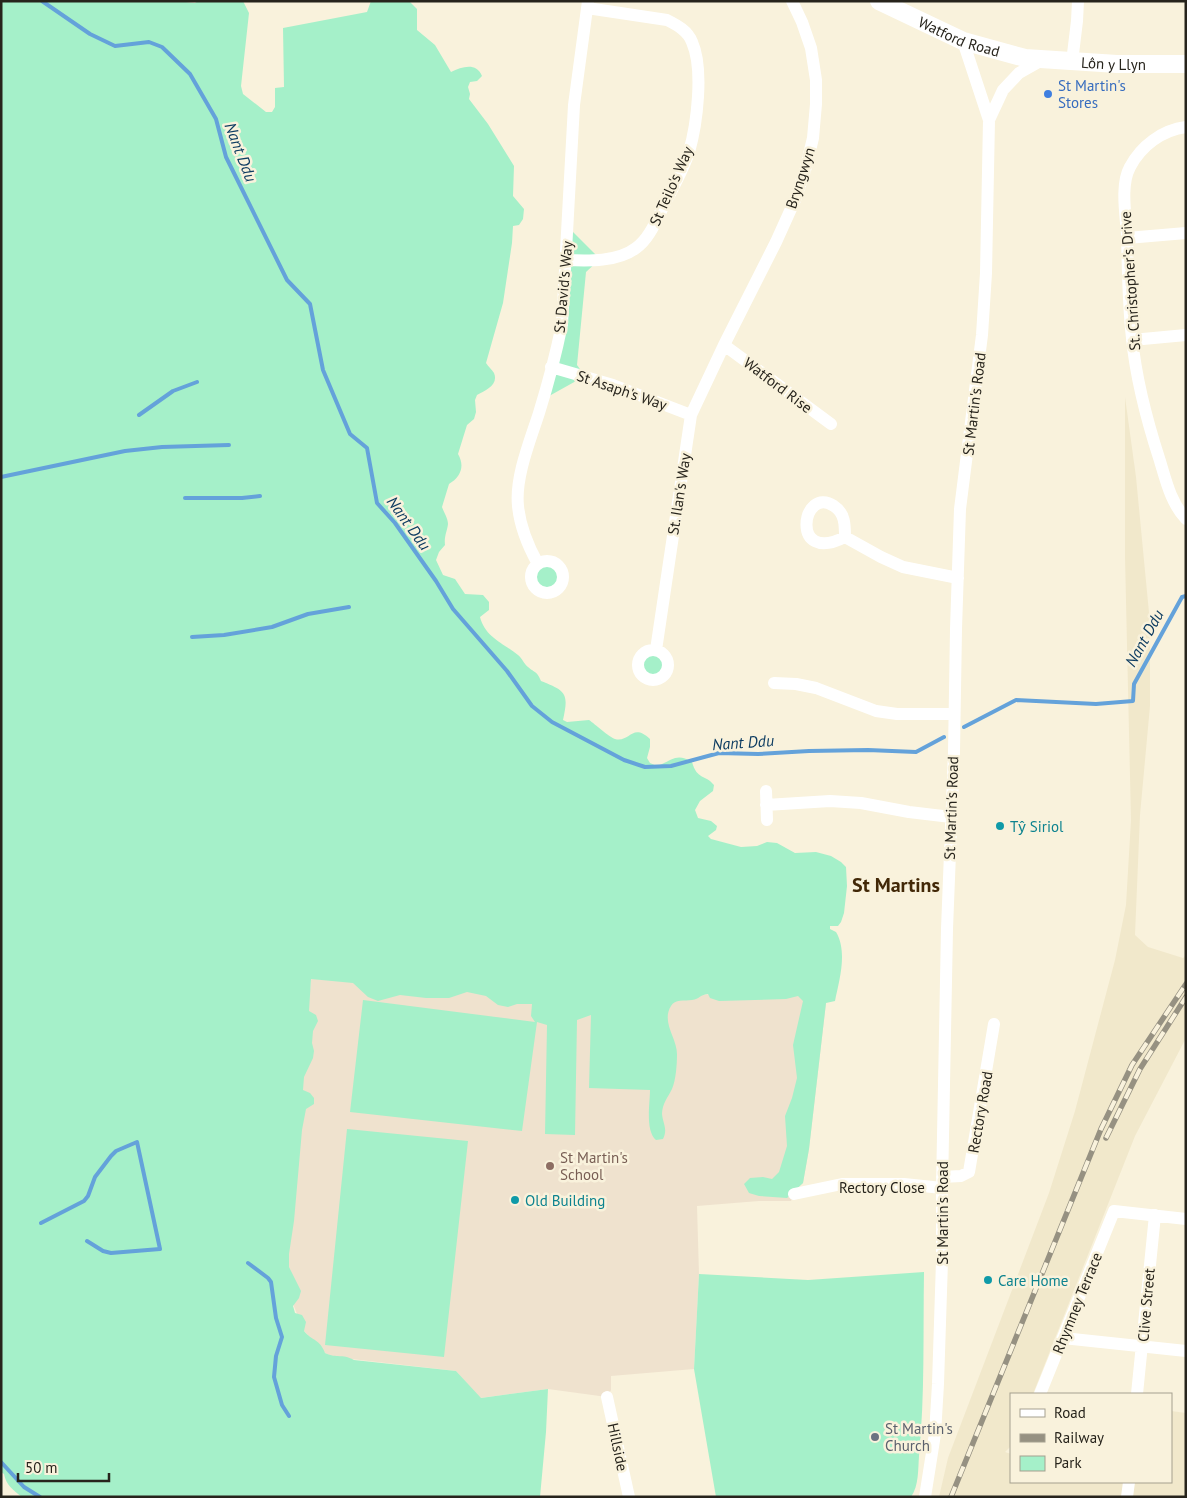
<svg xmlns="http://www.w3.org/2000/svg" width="1187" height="1498" font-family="'PT Sans',sans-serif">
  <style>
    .built { fill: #f1e8cb }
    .education { fill: #efe2ce }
    .green { fill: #a5f0c9 }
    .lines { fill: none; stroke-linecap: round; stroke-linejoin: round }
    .stream { stroke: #64a2da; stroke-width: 4 }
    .street { stroke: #fff; stroke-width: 12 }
    .secondary { stroke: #fff; stroke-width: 18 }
    .rail-casing { stroke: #969182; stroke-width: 5.5 }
    .rail { stroke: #f9f2dc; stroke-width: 4; stroke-dasharray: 11; stroke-linecap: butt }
    .shop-dot { fill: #3f7fe0; stroke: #f9f2dc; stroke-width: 2 }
    .culture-dot { fill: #0f9aa8; stroke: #f9f2dc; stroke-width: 2 }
    .education-dot { fill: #8d6e63; stroke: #f9f2dc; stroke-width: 2 }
    .worship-dot { fill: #6b7280; stroke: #f9f2dc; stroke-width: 2 }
    .labels { text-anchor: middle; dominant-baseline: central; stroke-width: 5; stroke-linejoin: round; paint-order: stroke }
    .street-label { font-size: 15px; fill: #27241c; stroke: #f9f2dc }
    .shop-label { font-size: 15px; fill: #366cbe; stroke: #f9f2dc; text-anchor: start }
    .culture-label { font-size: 15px; fill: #0d838f; stroke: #f9f2dc; text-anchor: start }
    .education-label { font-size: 15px; fill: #785e54; stroke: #f9f2dc; text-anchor: start }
    .worship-label { font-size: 15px; fill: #5b616d; stroke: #f9f2dc; text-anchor: start }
    .water-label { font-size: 16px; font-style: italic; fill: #0d3c61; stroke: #f9f2dc }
    .district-label { font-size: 20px; font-weight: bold; fill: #422807; stroke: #f9f2dc }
  </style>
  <rect width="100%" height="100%" fill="#f9f2dc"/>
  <path class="built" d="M 1125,397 L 1136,477 L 1150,623 L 1150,706 L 1140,815 L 1135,935 L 1148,947 L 1183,958 L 1186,955 L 1186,1038 L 1135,1136 L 1033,1394 L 1011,1394 L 1011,1446 L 1005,1452 L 1011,1454 L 1011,1482 L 1171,1482 L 1171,1411 L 1186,1413 L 1186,1497 L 939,1497 L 948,1458 L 1049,1193 L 1075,1111 L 1115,960 L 1126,905 L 1131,820 L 1125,557 Z"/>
  <path class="education" d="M 501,968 L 505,1004 L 800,990 L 826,1003 L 809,1149 L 803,1183 L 796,1189 L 791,1201 L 759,1201 L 697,1206 L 699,1274 L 694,1369 L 611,1376 L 611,1390 L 607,1397 L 548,1389 L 480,1398 L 456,1371 L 334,1357 L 325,1353 L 304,1331 L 280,1272 L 312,971 Z"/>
  <path class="green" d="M 1,1 L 177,1 L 195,3 L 198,1 L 243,1 L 249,13 L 241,86 L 243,94 L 266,112 L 272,112 L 275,107 L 275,88 L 284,87 L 283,28 L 367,12 L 371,1 L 409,1 L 417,9 L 417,30 L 435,45 L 451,72 C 462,67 476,62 482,76 L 477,81 L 470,82 L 468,87 L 470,94 L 469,99 L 488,124 L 514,166 L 513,196 L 524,209 L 523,219 L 519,225 L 513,226 L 512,243 L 503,303 L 486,363 C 488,366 492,370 494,373 C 499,385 485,391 477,395 L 475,400 L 476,412 L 474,419 L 467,425 L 458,454 C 465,466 461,477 449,484 L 442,507 C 444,513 448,518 448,524 C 447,532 444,536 445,545 L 439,552 L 436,560 L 443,575 L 455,579 L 465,594 L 483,595 L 489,602 L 489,610 L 480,617 C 485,637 503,643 518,655 C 522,658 524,664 528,667 C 535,673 537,671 541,681 C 566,691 569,693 563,720 L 567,722 L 589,720 C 595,724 609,737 615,739 C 630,743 632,722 650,739 L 650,747 L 647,758 L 650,763 L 657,766 C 672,761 676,752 692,762 C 697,780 705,774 714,785 L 713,791 L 700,801 L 695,810 L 698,818 L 711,821 L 717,826 L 716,830 L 708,836 L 711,839 L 741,847 L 757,846 L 767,842 L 777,843 L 795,853 L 816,852 L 831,856 L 841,862 L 846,867 L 847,886 L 844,913 L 841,922 L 838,926 L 830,926 L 830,929 L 836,932 C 848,952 839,981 835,1001 L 826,1003 L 809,1149 L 803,1183 L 787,1198 L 759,1196 L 749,1193 L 744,1184 L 750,1178 L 763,1177 L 772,1179 L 779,1172 L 787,1146 L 785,1116 L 792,1098 L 797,1078 L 793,1045 L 803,1001 L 798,996 L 786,999 L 719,1001 L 710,998 L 708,994 C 699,995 700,999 692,1000 C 684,1001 675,999 671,1006 C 661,1022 677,1038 677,1054 C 677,1064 676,1080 672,1089 C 668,1097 662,1104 662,1114 C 663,1124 668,1129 663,1139 L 656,1140 C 645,1130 650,1104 650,1090 L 589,1088 L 591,1015 L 577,1020 L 575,1135 L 545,1134 L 547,1025 L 537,1022 L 522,1131 L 350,1112 L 363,1000 L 535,1022 L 531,1016 L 532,1004 L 517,1004 L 508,1007 L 498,1005 L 486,996 L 467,992 L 449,998 L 426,998 L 400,995 L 378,1001 L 368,997 L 353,983 L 311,979 L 309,1011 L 316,1015 L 318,1021 L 313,1031 L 312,1043 L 314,1051 L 313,1058 L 304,1077 L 303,1090 L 310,1093 L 314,1098 L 314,1104 L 306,1109 L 302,1130 L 294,1221 L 289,1254 L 289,1267 L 301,1291 L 299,1298 L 293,1306 L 295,1313 L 302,1315 L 306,1322 L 304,1331 C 312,1341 320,1339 325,1353 C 338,1359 341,1353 354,1360 L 456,1371 L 481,1398 L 548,1389 L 546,1432 L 540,1497 L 22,1497 C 13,1490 6,1485 4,1474 L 1,1472 Z
    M 568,227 L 600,259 L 586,272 L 577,365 L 585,376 L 542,400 L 551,367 Z
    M532 577a15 15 0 1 1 30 0a15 15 0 1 1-30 0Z
    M638 665a15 15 0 1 1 30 0a15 15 0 1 1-30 0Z
    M 347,1129 L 468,1141 L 444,1357 L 325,1345 Z
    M 924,1272 C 923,1333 925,1395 919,1456 C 918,1469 919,1486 911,1497 L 716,1497 L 694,1369 L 699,1274 L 808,1280 Z"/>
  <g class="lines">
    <path class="stream" d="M 42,1 L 90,34 L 115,46 L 149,42 L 162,47 L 190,74 L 216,119 L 226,157 L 287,280 L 310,304 L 323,370 L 350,434 L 367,448 L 377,503 L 395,523 L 436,581 L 453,609 L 507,671 L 532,706 L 552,722 L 624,760 L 645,767 L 671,766 L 719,753 L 758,754 L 809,751 L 868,750 L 916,752 L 944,737
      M 139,415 L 173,391 L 197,382
      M 1,477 L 125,451 L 162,447 L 229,445
      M 185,498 L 242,498 L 260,496
      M 192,637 L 224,635 L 272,627 L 308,614 L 349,607
      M 964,727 L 1016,700 L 1096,704 L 1133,701 L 1134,684 L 1182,597 L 1186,596
      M 41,1223 L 84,1201 L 88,1196 L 95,1177 L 111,1156 L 116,1151 L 137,1142 L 160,1249 L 111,1253 L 103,1251 L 87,1241
      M 248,1263 L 268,1278 L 271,1282 L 276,1318 L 282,1337 L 276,1356 L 274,1377 L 282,1405 L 289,1416
      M 1,1462 L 24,1487 L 40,1497"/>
    <path class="street" d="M 1072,62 L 1077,21 L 1078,1
      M 989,120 L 1003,90 L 1019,73 L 1042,60
      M 1186,127 C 1162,130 1141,146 1130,167 C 1120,185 1126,216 1127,235 C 1128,270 1128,304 1132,338 C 1136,380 1147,421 1160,461 C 1166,481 1171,503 1186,519
      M 1127,238 L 1186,233
      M 566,260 C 588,261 618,262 636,248 C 649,239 656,221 663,207 C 672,189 683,171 689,152 C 697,124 704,69 692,42 C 688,31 677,25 667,20 L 587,8
      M 1132,340 L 1186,335
      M 724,345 L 831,424
      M 551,367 L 613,385 L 691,415
      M 845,537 C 845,525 845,513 834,506 C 802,484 789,566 845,537 L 881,557 L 903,567 L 958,578
      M531 577a16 16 0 1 1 32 0a16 16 0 1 1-32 0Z
      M 538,564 C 528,546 520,527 518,506 C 515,477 530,441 539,413 C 548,384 556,354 562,324 L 574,105 L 588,1
      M638 665a15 15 0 1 1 30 0a15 15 0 1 1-30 0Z
      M 656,650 L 691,415 L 724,345 L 776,242 L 795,200 L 806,167 L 813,138 L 816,104 L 816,80 L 811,48 L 802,22 L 792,1
      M 774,683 L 796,684 L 816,688 L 876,711 L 897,714 L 954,714
      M 766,791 L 767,820
      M 766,805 L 830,801 L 861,803 L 909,812 L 951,817
      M 942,1177 L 961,1176 L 969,1172 L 994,1024
      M 794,1194 L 842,1184 L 904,1184 L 942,1188
      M 1063,1338 L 1186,1351
      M 1040,1394 L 1114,1211 L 1186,1219
      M 1137,1394 L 1155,1215
      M 607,1397 L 629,1497
      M 925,1497 L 935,1434 L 938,1384 L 942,1261 L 942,1188 L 947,929 L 954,752 L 956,629 L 960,509 L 982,335 L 986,273 L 989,120 L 963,41
      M 1127,1497 L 1129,1482"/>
    <path class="secondary" id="s1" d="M 879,1 L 963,41 L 1025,58 L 1117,64 L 1186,64"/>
    <g class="rail-casing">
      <path id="rail" d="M 1106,1138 L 1140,1069 L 1186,997
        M 951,1497 L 1101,1129 L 1132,1065 L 1186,984"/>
    </g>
    <use href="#rail" class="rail"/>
  </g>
  <circle class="shop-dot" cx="1048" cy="94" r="5"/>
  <g class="culture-dot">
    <circle cx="1000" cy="826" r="5"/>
    <circle cx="515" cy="1200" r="5"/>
    <circle cx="988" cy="1280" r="5"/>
  </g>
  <circle class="education-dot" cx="550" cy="1166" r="5"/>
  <circle class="worship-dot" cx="875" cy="1437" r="5"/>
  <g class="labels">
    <g class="street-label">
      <text stroke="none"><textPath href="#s1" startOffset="88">Watford Road</textPath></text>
      <text stroke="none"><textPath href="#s1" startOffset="246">Lôn y Llyn</textPath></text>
      <text transform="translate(800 178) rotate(-72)">Bryngwyn</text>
      <text transform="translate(671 186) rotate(-66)">St Teilo's Way</text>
      <text transform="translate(1130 281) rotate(-94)">St. Christopher's Drive</text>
      <text transform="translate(563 287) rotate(-85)">St David's Way</text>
      <text transform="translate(778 385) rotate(37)">Watford Rise</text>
      <text transform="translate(622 390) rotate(19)">St Asaph's Way</text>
      <text transform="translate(974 404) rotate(-83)">St Martin's Road</text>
      <text transform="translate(679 494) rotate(-81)">St. Ilan's Way</text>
      <text transform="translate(951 808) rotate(-88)">St Martin's Road</text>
      <text transform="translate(980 1112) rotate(-80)">Rectory Road</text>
      <text x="882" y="1187">Rectory Close</text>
      <text transform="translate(942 1213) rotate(-90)">St Martin's Road</text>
      <text transform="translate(1077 1303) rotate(-68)">Rhymney Terrace</text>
      <text transform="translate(1146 1305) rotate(-85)">Clive Street</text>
      <text transform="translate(618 1447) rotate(78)">Hillside</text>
    </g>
    <g class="shop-label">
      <text x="1058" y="85">St Martin's<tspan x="1058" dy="17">Stores</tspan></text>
    </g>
    <g class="culture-label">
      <text x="1010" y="826">Tŷ Siriol</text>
      <text x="525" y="1200">Old Building</text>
      <text x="998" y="1280">Care Home</text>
    </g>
    <g class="education-label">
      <text x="560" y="1157">St Martin's<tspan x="560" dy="17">School</tspan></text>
    </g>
    <g class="worship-label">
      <text x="885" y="1428">St Martin's<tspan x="885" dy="17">Church</tspan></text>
    </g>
    <g class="water-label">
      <text transform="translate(241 152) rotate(69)">Nant Ddu</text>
      <text transform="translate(409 523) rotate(54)">Nant Ddu</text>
      <text transform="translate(1144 638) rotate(-61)">Nant Ddu</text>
      <text transform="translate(743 742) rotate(-4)">Nant Ddu</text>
    </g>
    <g class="district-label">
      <text x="896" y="885">St Martins</text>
    </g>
  </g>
  <rect width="1187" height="1498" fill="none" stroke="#27241c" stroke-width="5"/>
  <rect x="1010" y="1393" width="162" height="90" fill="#f9f2dc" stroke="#a5a08f"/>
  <rect x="1020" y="1409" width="25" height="8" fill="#ffffff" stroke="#a5a08f"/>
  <text x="1054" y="1418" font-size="15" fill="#27241c">Road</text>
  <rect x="1020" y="1434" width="25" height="8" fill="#969182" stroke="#a5a08f"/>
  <text x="1054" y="1443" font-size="15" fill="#27241c">Railway</text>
  <rect x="1020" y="1456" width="25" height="15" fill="#a5f0c9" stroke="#a5a08f"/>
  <text x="1054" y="1468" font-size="15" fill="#27241c">Park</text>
  <path d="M18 1473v8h91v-8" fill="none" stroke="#27241c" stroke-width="2.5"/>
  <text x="25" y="1473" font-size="15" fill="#27241c" stroke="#f9f2dc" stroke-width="4" paint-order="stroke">50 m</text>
</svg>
